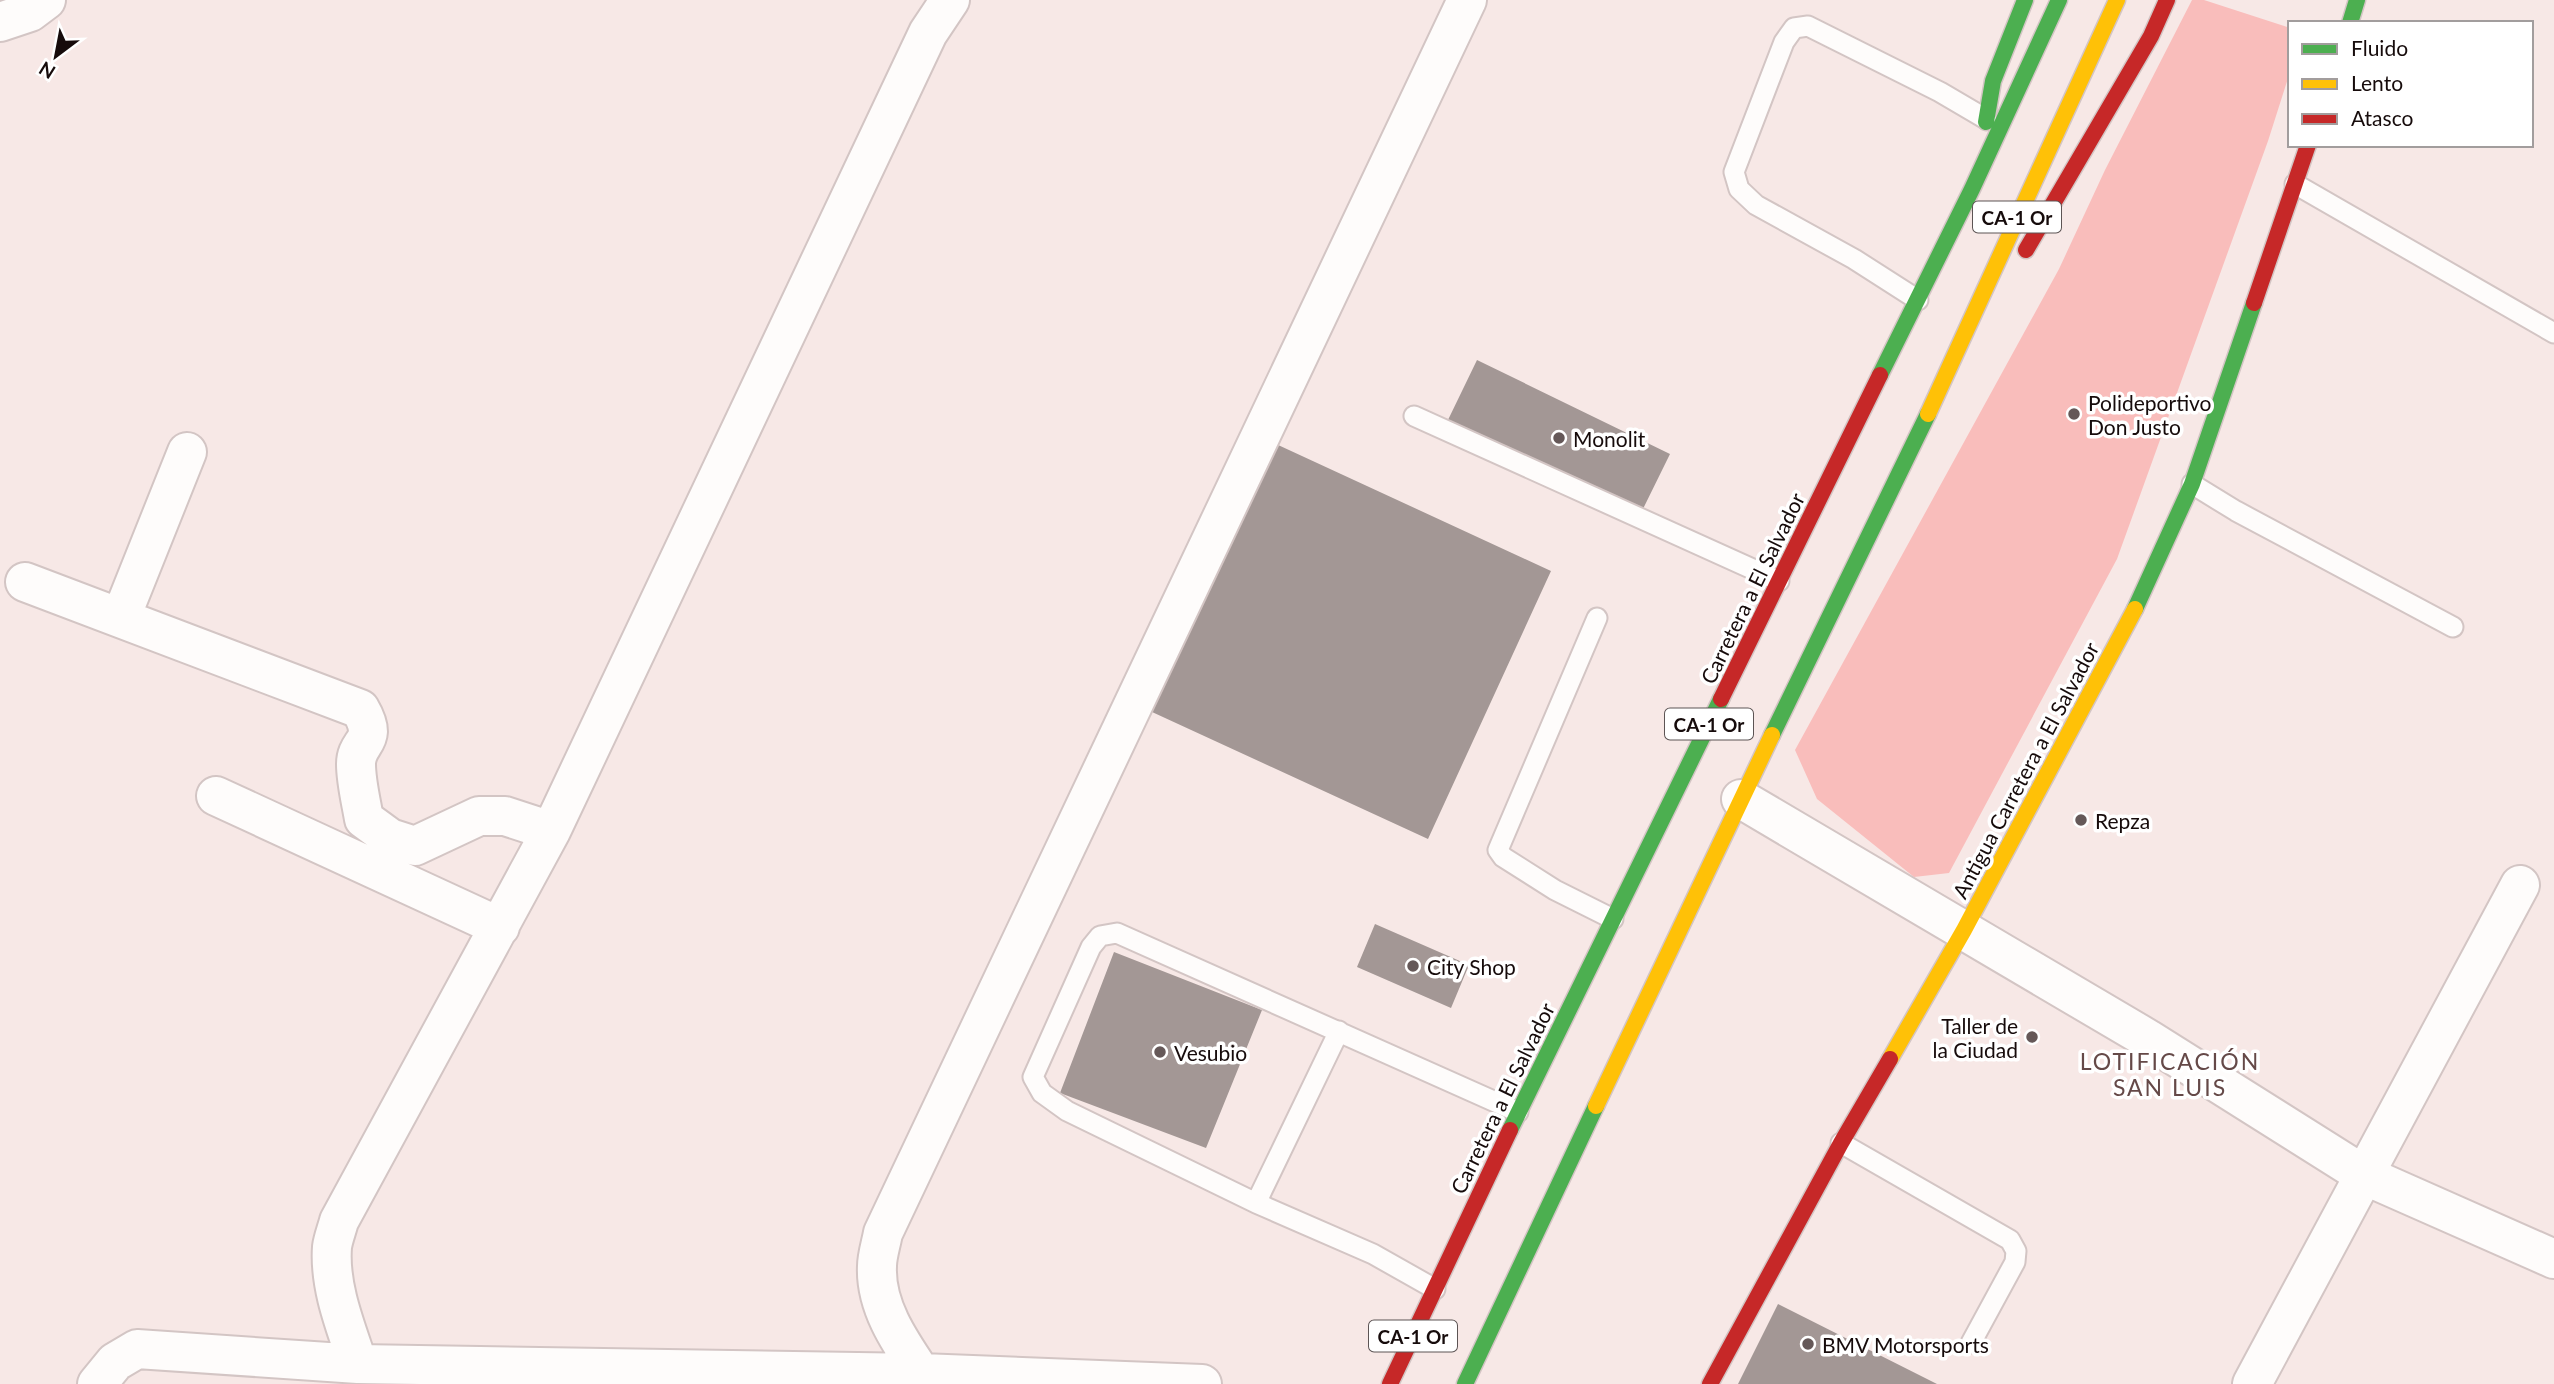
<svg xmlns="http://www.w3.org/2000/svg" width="2554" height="1384" font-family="Lato,sans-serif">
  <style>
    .green { fill: #f9bdbb }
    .building { fill: #a39795 }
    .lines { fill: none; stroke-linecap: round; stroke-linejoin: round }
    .lane-casing { stroke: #d3c5c4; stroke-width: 23 }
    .street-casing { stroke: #d3c5c4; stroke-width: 42 }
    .fast-casing { stroke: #d3c5c4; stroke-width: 19 }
    .slow-casing { stroke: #d3c5c4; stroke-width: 19 }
    .jam-casing { stroke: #d3c5c4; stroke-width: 19 }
    .lane { stroke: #fefcfb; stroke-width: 19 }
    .street { stroke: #fefcfb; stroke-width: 38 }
    .fast { stroke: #4caf50; stroke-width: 16 }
    .slow { stroke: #ffc107; stroke-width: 16 }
    .jam { stroke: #c62828; stroke-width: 16 }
    .poi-dot { fill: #655858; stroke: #fff; stroke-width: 2.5 }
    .labels { text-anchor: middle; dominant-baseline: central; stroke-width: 7; stroke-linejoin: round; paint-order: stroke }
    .shield { fill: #fff; stroke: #5c5454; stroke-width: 2 }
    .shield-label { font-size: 19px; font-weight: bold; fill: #160b0b }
    .poi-label { font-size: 21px; fill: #160b0b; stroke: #fff; text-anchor: start }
    .street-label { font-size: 21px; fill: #160b0b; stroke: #fff }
    .neighbourhood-label { font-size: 23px; letter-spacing: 2px; fill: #654948; stroke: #fff }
  </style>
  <rect width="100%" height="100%" fill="#f7e8e6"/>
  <path class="green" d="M 2192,0 L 2204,0 L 2290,28 L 2290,72 L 2268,141 L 2117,559 L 1949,873 L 1914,877 L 1817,799 L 1795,750 L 2059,269 L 2105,170 Z"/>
  <path class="building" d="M 1477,360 L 1670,454 L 1640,515 L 1447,422 Z
    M 1263,438 L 1551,571 L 1428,839 L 1139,706 Z
    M 1375,924 L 1469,965 L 1451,1008 L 1357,967 Z
    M 1114,952 L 1262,1010 L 1206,1148 L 1060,1093 Z
    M 1778,1304 L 1937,1384 L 1738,1384 Z"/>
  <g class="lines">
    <g class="lane-casing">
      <path id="lane" d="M 2295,184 L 2554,333
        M 1918,300 L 1854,259 L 1756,205 L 1739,189 L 1734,172 L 1784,42 L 1794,28 L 1808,26 L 1940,92 L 1986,119
        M 1414,416 L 1779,581
        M 2192,484 L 2236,511 L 2453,627
        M 1597,618 L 1498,850 L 1503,857 L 1555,890 L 1613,919
        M 1841,1143 L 2010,1240 L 2016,1251 L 2015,1262 L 1971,1343
        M 1256,1203 L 1339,1031
        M 1435,1289 L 1373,1254 L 1256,1203 L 1067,1111 L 1042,1093 L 1033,1077 L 1091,947 L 1100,936 L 1117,933 L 1518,1112"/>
    </g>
    <g class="street-casing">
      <path id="street" d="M 0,22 L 30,12 L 46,0
        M 25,582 L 360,709 C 380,743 356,740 356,764 C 356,782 361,801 364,819 L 390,838 L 415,846 L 479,816 L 505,816 L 551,831
        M 121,617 L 187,452
        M 216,796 L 500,927
        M 1741,799 L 2148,1039 L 2364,1175 L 2554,1259
        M 358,1364 C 346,1328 329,1287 332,1247 C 333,1239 337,1229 339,1221 L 551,831 L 928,33 L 950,0
        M 921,1373 C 900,1342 875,1306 877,1266 C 877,1256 881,1244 883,1233 L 1467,0
        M 97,1384 L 115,1362 L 137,1349 L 358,1364 L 921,1373 L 1202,1384
        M 2252,1384 L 2520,885"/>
    </g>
    <g class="fast-casing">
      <path id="fast" d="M 2350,23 L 2357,0
        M 1986,122 L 1993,81 L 2025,0
        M 1880,375 L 1972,189 L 2059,0
        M 2135,609 L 2192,484 L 2254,303
        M 1772,735 L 1928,414
        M 1510,1130 L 1721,699
        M 1465,1384 L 1596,1106"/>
    </g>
    <g class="slow-casing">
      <path id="slow" d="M 1928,414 L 2117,0
        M 1890,1059 L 1964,930 L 2135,609
        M 1596,1106 L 1772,735"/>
    </g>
    <g class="jam-casing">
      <path id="jam" d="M 2026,250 L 2151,36 L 2167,0
        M 2254,303 L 2308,145
        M 1721,699 L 1880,375
        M 1390,1384 L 1510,1130
        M 1710,1384 L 1841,1143 L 1890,1059"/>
    </g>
    <use href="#lane" class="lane"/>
    <use href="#street" class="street"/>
    <use href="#fast" class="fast"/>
    <use href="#slow" class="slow"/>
    <use href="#jam" class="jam"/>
  </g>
  <g class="poi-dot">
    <circle cx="2074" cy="414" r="7"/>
    <circle cx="1559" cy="438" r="7"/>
    <circle cx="2081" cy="820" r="7"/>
    <circle cx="1413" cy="966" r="7"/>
    <circle cx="2032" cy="1037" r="7"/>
    <circle cx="1160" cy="1052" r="7"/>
    <circle cx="1808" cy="1344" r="7"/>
  </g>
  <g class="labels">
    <g class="shield">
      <rect x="1973" y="201.5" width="88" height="31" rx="5"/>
      <rect x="1665" y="708.5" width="88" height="31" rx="5"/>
      <rect x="1369" y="1320.5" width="88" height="31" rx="5"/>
    </g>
    <g class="shield-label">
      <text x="2017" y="217">CA-1 Or</text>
      <text x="1709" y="724">CA-1 Or</text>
      <text x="1413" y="1336">CA-1 Or</text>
    </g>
    <g class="poi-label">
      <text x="2088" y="402">Polideportivo<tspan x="2088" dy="24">Don Justo</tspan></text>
      <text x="1573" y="438">Monolit</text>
      <text x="2095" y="820">Repza</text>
      <text x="1427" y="966">City Shop</text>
      <text x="2018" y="1025" text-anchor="end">Taller de<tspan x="2018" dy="24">la Ciudad</tspan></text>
      <text x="1174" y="1052">Vesubio</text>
      <text x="1822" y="1344">BMV Motorsports</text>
    </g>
    <g class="street-label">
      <text transform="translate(1752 588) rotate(-64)">Carretera a El Salvador</text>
      <text transform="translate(2025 770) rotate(-62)">Antigua Carretera a El Salvador</text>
      <text transform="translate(1502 1098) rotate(-64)">Carretera a El Salvador</text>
    </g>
    <g class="neighbourhood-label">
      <text x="2170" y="1061">LOTIFICACIÓN<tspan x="2170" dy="26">SAN LUIS</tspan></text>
    </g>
  </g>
  <rect x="2288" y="21" width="245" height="126" fill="#ffffff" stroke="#a29d9d" stroke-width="2"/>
  <rect x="2302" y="44" width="35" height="10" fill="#4caf50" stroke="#a29d9d" stroke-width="2"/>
  <text x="2351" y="56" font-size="21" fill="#160b0b">Fluido</text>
  <rect x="2302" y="79" width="35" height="10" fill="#ffc107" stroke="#a29d9d" stroke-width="2"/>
  <text x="2351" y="91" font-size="21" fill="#160b0b">Lento</text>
  <rect x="2302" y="114" width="35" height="10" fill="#c62828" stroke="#a29d9d" stroke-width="2"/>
  <text x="2351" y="126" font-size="21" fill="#160b0b">Atasco</text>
  <g transform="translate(56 56) rotate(212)" stroke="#ffffff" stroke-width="5" paint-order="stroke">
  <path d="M0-5L12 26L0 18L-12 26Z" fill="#160b0b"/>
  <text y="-10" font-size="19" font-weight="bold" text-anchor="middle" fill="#160b0b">N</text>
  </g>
</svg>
